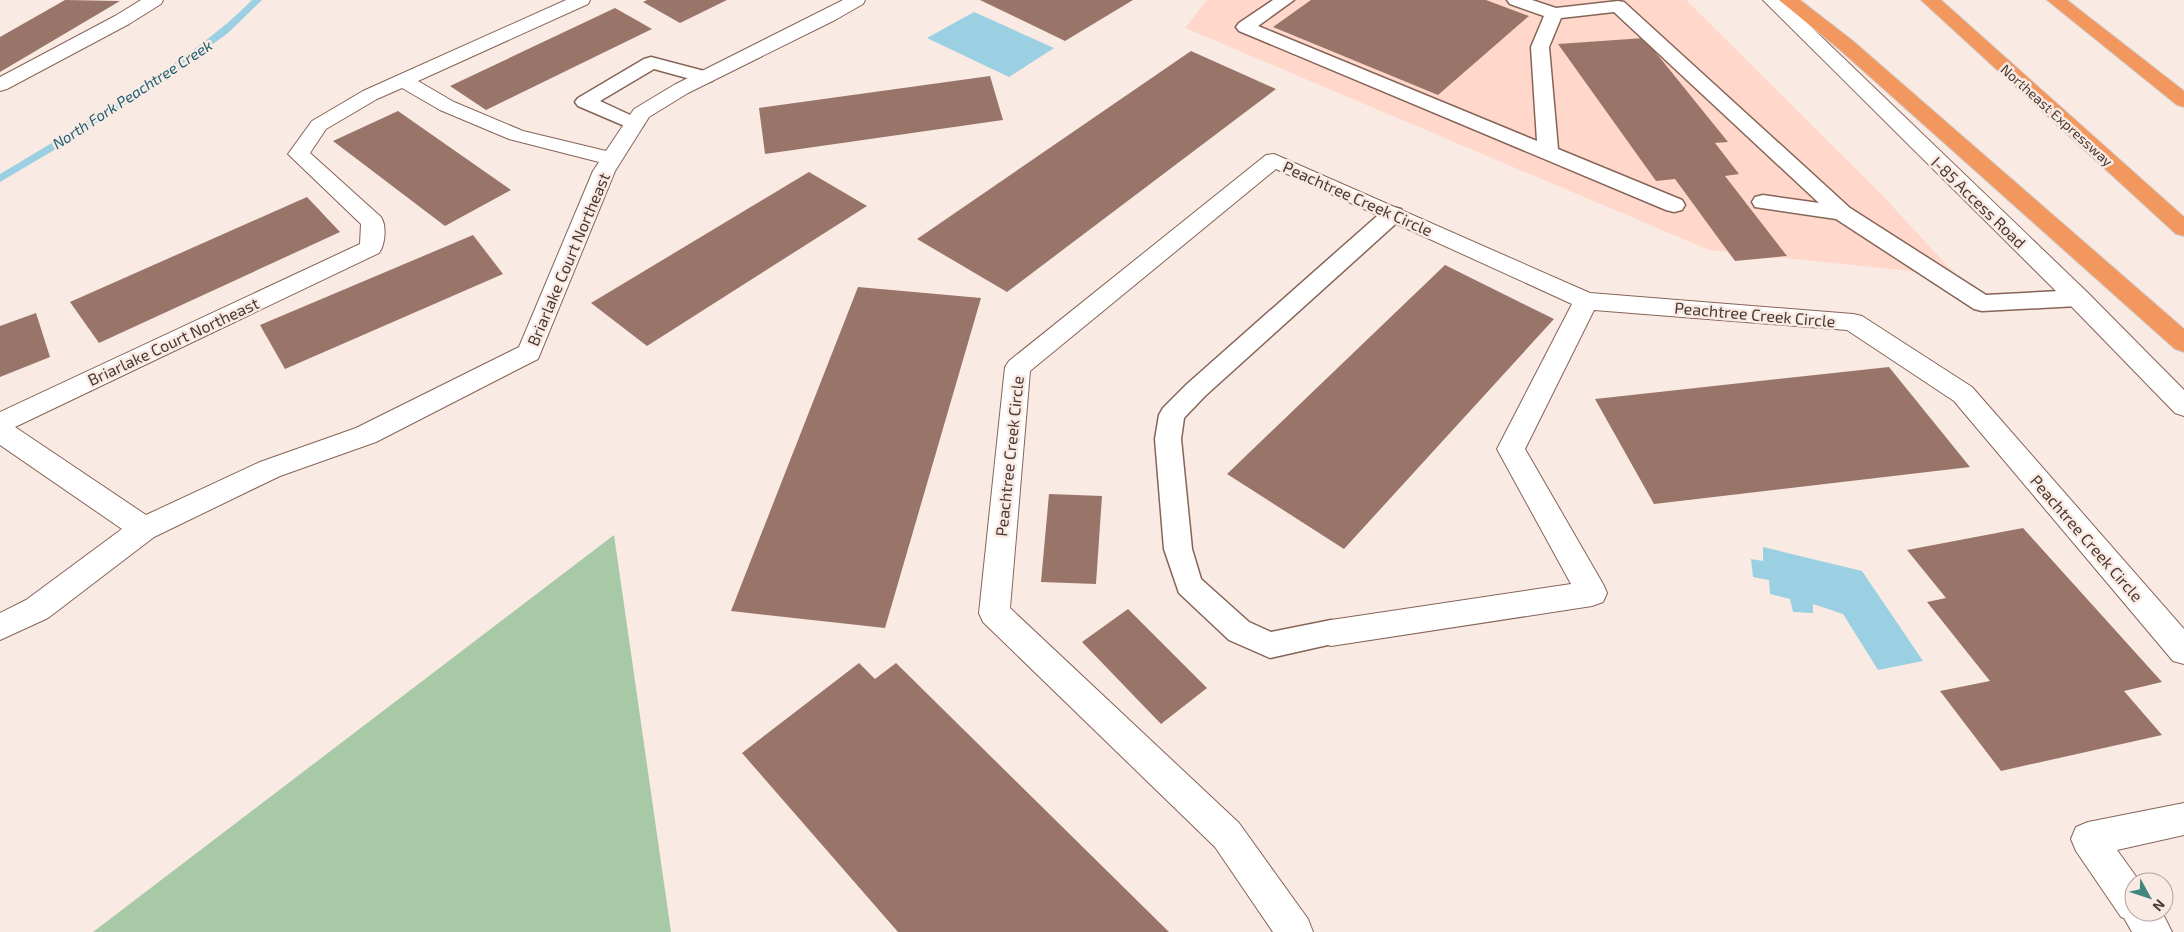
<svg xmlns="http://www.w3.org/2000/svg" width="2184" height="932" font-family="'Exo 2',sans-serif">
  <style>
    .built { fill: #ffd8cb }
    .forest { fill: #a7c9a6 }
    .water { fill: #9ad0e1 }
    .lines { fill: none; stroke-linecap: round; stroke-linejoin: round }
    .stream { fill: #9ad0e1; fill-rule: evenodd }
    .building { fill: #997569 }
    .service-casing { stroke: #866457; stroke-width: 3 }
    .minor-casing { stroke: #866457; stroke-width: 2 }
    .secondary-casing { stroke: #866457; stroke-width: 2 }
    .motorway-casing { stroke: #d0ccca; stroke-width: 2 }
    .service { fill: #fff; fill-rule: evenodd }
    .minor { fill: #fff; fill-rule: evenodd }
    .secondary { fill: #fff; fill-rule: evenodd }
    .motorway { fill: #f2975e; fill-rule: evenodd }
    .labels { text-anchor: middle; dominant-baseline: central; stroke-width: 5; stroke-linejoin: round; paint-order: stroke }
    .far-street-label { font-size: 14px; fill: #493933; stroke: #faeae4 }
    .far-water-label { font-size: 15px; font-style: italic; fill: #1a5f72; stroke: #faeae4 }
    .street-label { font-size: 16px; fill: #493933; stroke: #faeae4 }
  </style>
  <rect width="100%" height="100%" fill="#faeae4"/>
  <path class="built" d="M 1207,0 L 1686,0 L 1882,195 L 1957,276 L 1709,250 L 1185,28 Z"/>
  <path class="forest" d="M 614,535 L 671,932 L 93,932 Z"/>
  <path class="water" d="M 974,12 L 1054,48 L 1009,77 L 927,38 Z
    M 1763,547 L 1862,571 L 1923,661 L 1878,670 L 1843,614 L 1813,604 L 1813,613 L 1793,612 L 1790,599 L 1770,594 L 1769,580 L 1753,577 L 1751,559 L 1763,561 Z"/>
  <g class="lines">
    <path class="stream" d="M 252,0 L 262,0 L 228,33 L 169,76 L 66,143 L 0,182 L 0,174 C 51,144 101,113 149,80 C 185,56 222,31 252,0 Z"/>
  </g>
  <path class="building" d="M 65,0 L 120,1 L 0,72 L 0,37 Z
    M 647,0 L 727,0 L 680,23 L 643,2 Z
    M 980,0 L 1133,0 L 1065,41 Z
    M 1311,0 L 1486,0 L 1529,16 L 1438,95 L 1273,27 Z
    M 615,8 L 652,29 L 486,110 L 450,86 Z
    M 1644,38 L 1728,142 L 1715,143 L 1739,174 L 1725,176 L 1787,256 L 1735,261 L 1675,179 L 1656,181 L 1558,44 Z
    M 1191,51 L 1276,89 L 1007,292 L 917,239 Z
    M 990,76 L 1003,120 L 765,154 L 759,108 Z
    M 398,111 L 511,190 L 445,226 L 333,141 Z
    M 809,172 L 867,206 L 647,346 L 591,303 Z
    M 307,197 L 340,232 L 99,343 L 70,302 Z
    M 473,235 L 503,274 L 285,369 L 260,325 Z
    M 1445,265 L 1554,319 L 1344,549 L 1227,474 Z
    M 858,287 L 981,298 L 885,628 L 731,611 Z
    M 36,313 L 50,357 L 0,377 L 0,326 Z
    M 1889,367 L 1970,467 L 1654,504 L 1595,399 Z
    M 1049,494 L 1102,496 L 1096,584 L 1041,582 Z
    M 2023,528 L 2162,682 L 2124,691 L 2162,735 L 2001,771 L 1940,691 L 1990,681 L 1927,602 L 1946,598 L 1907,550 Z
    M 1128,609 L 1207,688 L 1161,724 L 1082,642 Z
    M 859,663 L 875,679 L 896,663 L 1169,932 L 898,932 L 742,753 Z"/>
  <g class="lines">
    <g class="service-casing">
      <path id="service" d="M 1273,0 L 1294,0 L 1258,26 L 1537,141 L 1531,47 L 1544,16 L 1510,4 L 1507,0 L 1532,0 L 1556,8 L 1618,1 L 1624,2 L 1850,208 L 1986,295 L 2078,290 L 2086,292 L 2090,298 L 2086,304 L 2078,306 L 1982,311 L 1974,309 L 1836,219 L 1755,207 L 1752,202 L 1755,197 L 1763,195 L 1819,203 L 1614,12 L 1561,18 L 1549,47 L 1558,149 L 1682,200 L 1685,205 L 1682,210 L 1674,212 L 1666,210 L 1239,31 L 1236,27 L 1239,23 Z
        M 651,57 L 712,73 L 714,77 L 712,81 L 705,83 L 654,69 L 600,101 L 641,120 L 644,124 L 641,128 L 634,130 L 578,106 L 575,102 L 578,98 L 644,59 Z
        M 1393,207 L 1401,209 L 1404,214 L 1401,219 L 1205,396 L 1184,418 L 1181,439 L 1192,549 L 1201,579 L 1249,622 L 1271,632 L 1331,620 L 1341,624 L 1346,633 L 1341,642 L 1270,658 L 1229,640 L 1179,593 L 1164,549 L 1155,439 L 1159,415 L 1163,408 L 1187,384 L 1385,209 Z"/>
    </g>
    <g class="minor-casing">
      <path id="minor" d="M 141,0 L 163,0 L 161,4 L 129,24 L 7,89 L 0,91 L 0,77 L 115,16 Z
        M 566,0 L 590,0 L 588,4 L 418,81 L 454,102 L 523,131 L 606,151 L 634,109 L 674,85 L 843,0 L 865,0 L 863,4 L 835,20 L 688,93 L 649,117 L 615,171 L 538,359 L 376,442 L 280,476 L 154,537 L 48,618 L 0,640 L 0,613 L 26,600 L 122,529 L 0,445 L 0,412 L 360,244 L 361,224 L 288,154 L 312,121 L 363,91 ZM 402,88 L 440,110 L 509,139 L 599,162 L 593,171 L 519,347 L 356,428 L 260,462 L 146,515 L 15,427 L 379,253 C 385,245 387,226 381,217 L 310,153 L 326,129 L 377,99 Z
        M 1274,154 L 1590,293 L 1853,314 L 1862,316 L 1972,387 L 2184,629 L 2184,664 L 2173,661 L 1954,401 L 1847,330 L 1594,310 L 1525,449 L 1603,584 L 1607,593 L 1603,602 L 1592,606 L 1331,646 L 1320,642 L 1316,633 L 1320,624 L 1331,620 L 1571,584 L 1497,449 L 1572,304 L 1276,169 L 1030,371 L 1010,608 L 1239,823 L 1308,919 L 1313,932 L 1273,932 L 1215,847 L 983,622 L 979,613 L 1005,367 L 1009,361 L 1266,155 Z
        M 2184,803 L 2184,835 L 2117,850 L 2140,882 L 2134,882 L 2134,912 L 2162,912 L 2172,932 L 2132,932 L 2124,918 L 2121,917 L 2076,851 L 2071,839 L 2076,827 L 2088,822 Z"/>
    </g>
    <g class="secondary-casing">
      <path id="secondary" d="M 1763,0 L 1783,0 L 2087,292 L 2184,390 L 2184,416 L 2175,413 L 2069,304 Z"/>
    </g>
    <g class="motorway-casing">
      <path id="motorway" d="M 1779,0 L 1800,0 L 1853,41 L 2184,329 L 2184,352 L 2175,349 L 1839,49 Z
        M 1921,0 L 1941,0 L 2184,217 L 2184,236 L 2176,234 Z
        M 2047,0 L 2067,0 L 2184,91 L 2184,107 L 2177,105 Z"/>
    </g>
    <use href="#service" class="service"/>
    <use href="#minor" class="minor"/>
    <use href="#secondary" class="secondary"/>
    <use href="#motorway" class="motorway"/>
  </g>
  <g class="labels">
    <g class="far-street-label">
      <text transform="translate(2057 115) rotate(42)">Northeast Expressway</text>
    </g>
    <g class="far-water-label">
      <text transform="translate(132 94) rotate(-33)">North Fork Peachtree Creek</text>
    </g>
    <g class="street-label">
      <text transform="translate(1358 198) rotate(24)">Peachtree Creek Circle</text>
      <text transform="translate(1979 202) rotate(44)">I-85 Access Road</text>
      <text transform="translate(568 259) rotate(-67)">Briarlake Court Northeast</text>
      <text transform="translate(1755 314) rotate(5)">Peachtree Creek Circle</text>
      <text transform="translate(173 341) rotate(-25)">Briarlake Court Northeast</text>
      <text transform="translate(1009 456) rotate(-84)">Peachtree Creek Circle</text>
      <text transform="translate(2087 538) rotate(49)">Peachtree Creek Circle</text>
    </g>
  </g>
  <g transform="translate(2149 897) rotate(130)"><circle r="24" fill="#faeae4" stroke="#b3a39d"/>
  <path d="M0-4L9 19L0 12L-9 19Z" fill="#42877e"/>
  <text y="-8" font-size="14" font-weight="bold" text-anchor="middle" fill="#493933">N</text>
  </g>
</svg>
